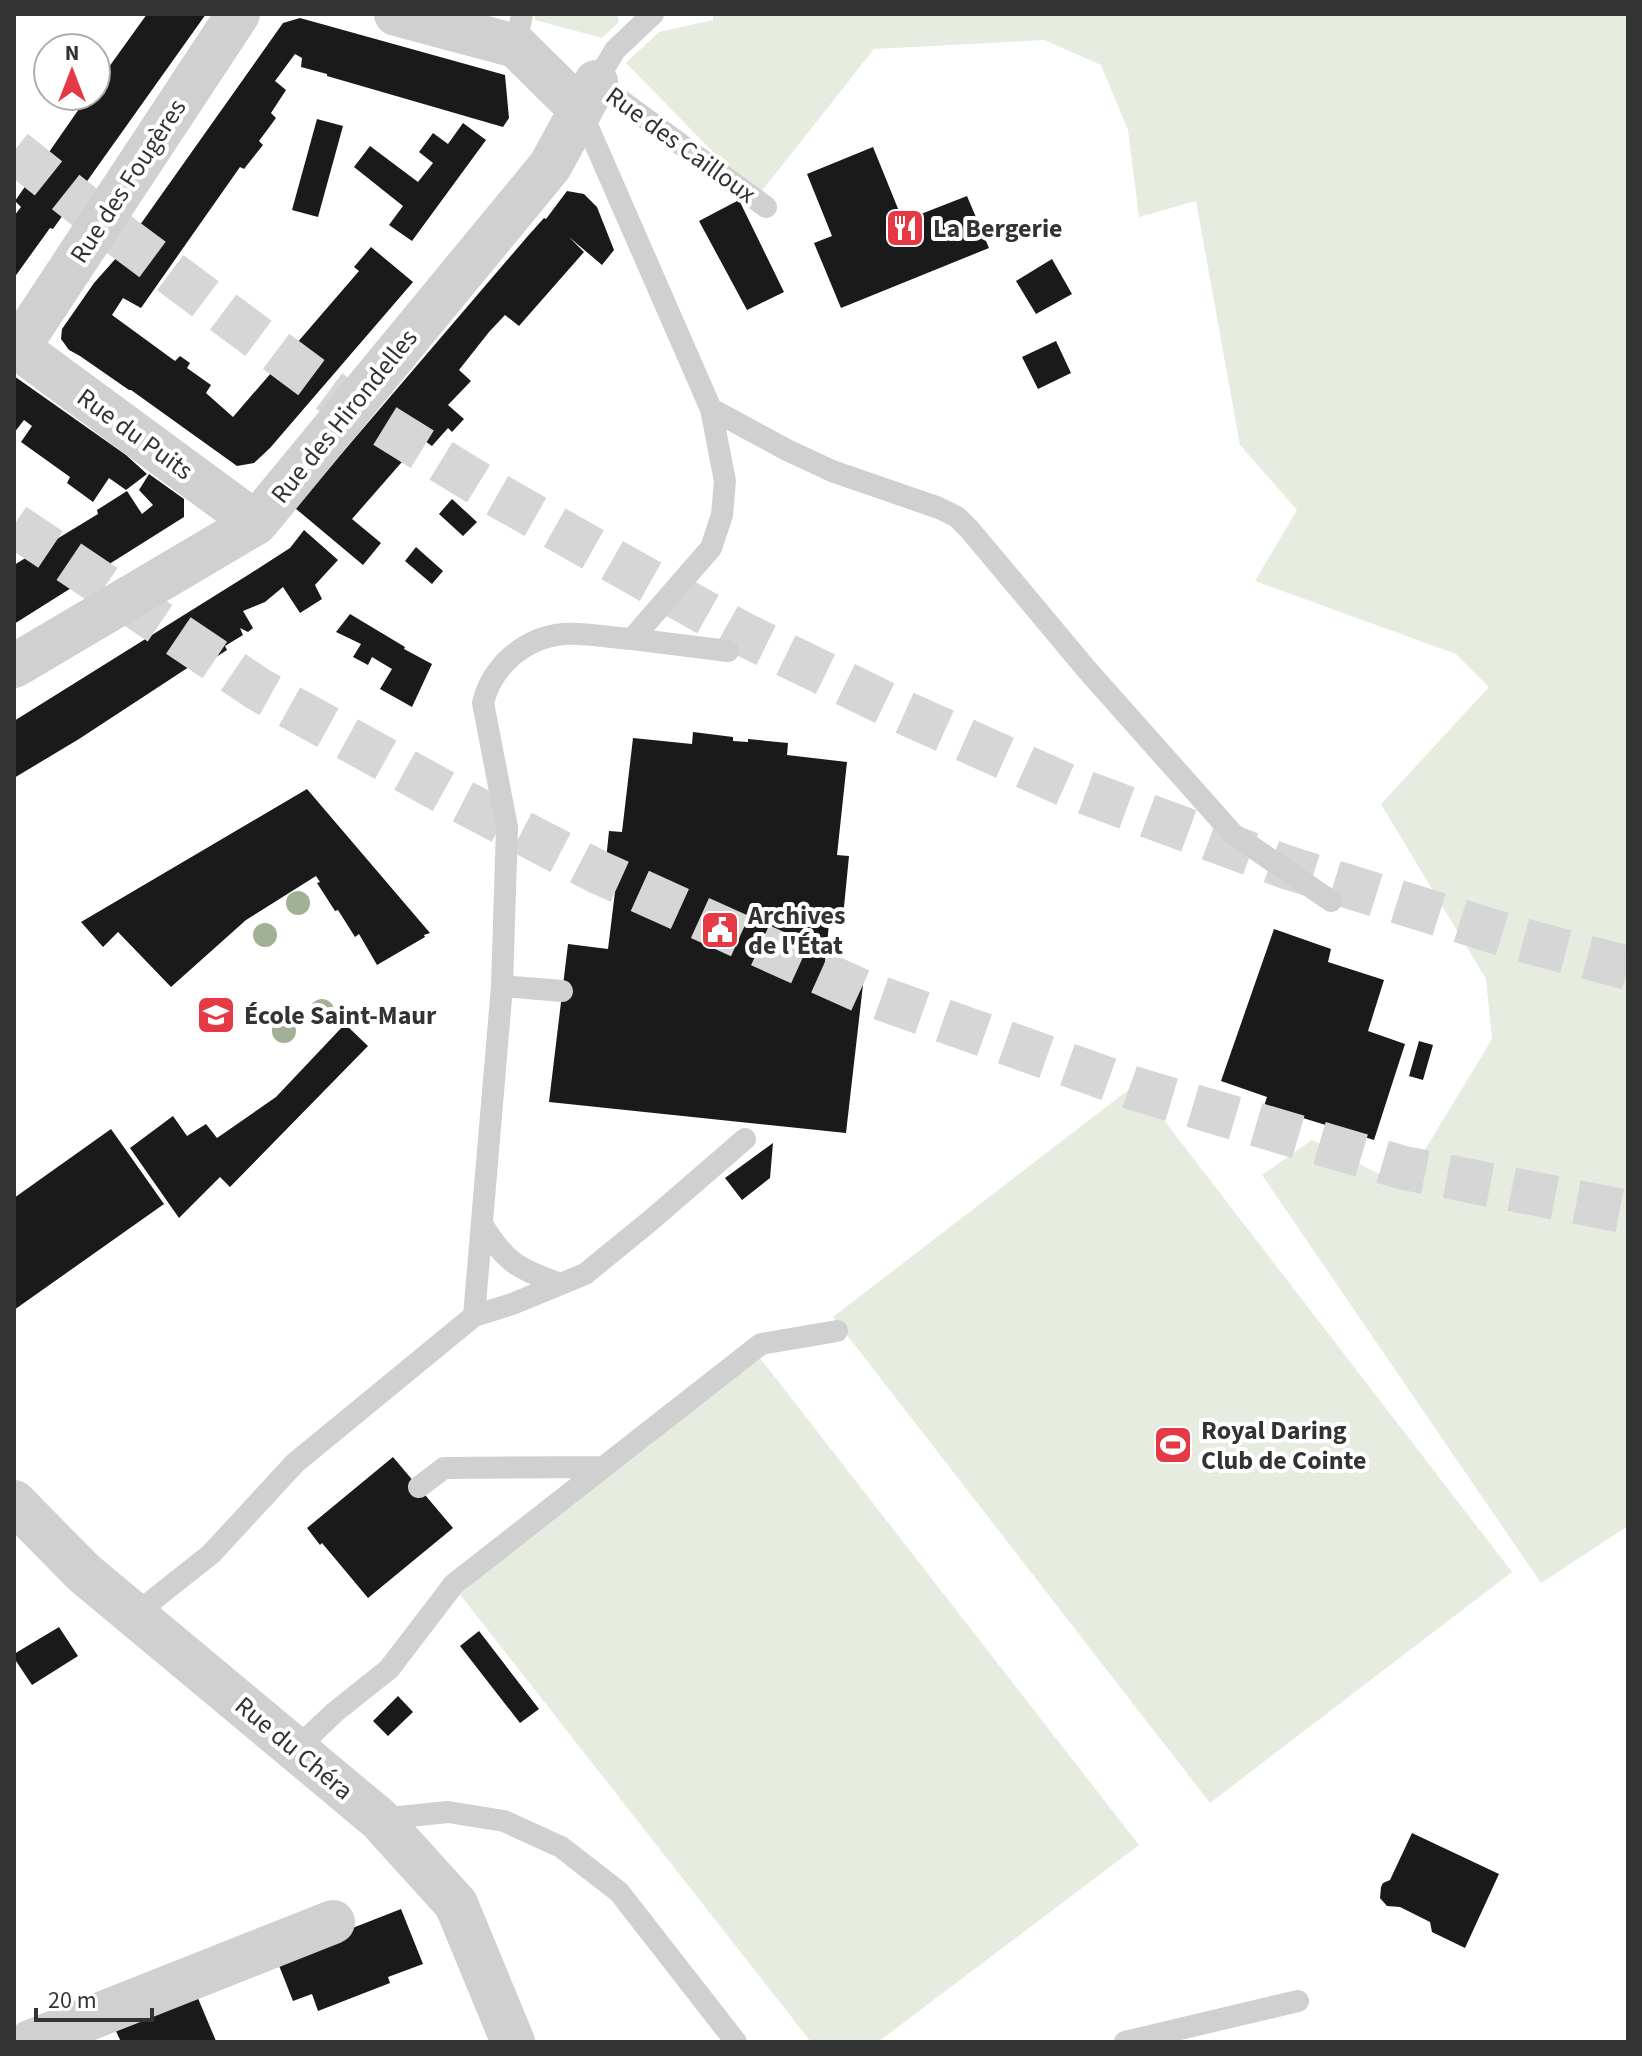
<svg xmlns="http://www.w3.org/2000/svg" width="1642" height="2056" font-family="'Source Sans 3',sans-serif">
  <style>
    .green { fill: #e6ecdf }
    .building { fill: #1a1a1a }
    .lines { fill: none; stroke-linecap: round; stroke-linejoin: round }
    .highway-tunnel { stroke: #d6d6d6; stroke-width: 44; stroke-dasharray: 44 22; stroke-linecap: butt }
    .lane { stroke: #d0d0d0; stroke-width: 22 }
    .street { stroke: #d0d0d0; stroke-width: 44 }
    .tree { fill: #a2b095 }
    .labels { text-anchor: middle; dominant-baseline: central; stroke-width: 8; stroke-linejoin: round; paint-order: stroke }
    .street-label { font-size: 26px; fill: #333; stroke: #fff }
    .poi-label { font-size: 26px; font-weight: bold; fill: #333; stroke: #fff; text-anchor: start }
  </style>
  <rect width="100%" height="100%" fill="#fff"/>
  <path class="green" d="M 534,14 L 617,14 L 619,22 L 602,38 L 535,20 Z
    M 713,14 L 1628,14 L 1628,1526 L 1541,1583 L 1262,1175 L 1312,1140 L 1403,1186 L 1492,1039 L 1486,979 L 1381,804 L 1489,687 L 1456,654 L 1255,581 L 1297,510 L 1240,445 L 1196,201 L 1139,217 L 1128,130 L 1101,65 L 1044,40 L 874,49 L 757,197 L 626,63 L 659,32 L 713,20 Z
    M 1136,1084 L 1512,1572 L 1210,1803 L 833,1317 Z
    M 760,1358 L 1139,1845 L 878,2042 L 811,2042 L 458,1592 Z"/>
  <path class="building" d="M 147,14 L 206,14 L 53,229 L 50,228 L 14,278 L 14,230 L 16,228 L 14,216 L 21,207 L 15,201 L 88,96 L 96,96 L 96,85 Z
    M 300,18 L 505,75 L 509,118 L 503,127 L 327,76 L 327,74 L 301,67 L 302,58 L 295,54 L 275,81 L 286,90 L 271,113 L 276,118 L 259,141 L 263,145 L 244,169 L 240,167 L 141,308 L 123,298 L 112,315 L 175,361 L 180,356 L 190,363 L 187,368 L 211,385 L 206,393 L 233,417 L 359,271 L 354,267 L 371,247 L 413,282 L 270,448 L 254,463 L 237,466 L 131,390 L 129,390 L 80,356 L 69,350 L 61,339 L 62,329 L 94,283 L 118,256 L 283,23 Z
    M 317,119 L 343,126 L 318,217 L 292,210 Z
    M 463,123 L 486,140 L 412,241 L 389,225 L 403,206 L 354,167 L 370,146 L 418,182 L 433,163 L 419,152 L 433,133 L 448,144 Z
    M 873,147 L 903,221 L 967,196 L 989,248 L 841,308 L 814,243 L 832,236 L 807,174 Z
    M 567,191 L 584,194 L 597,207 L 614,250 L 602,265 L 569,237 L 584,252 L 519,326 L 505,315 L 489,332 L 459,370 L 471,381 L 448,405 L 464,419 L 452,432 L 448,428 L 432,446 L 422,439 L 352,519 L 381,543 L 363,565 L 295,508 L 527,237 L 544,218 L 546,219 Z
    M 739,200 L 784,292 L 747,310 L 699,221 Z
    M 1052,259 L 1072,294 L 1036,314 L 1016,281 Z
    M 1056,341 L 1071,373 L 1038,389 L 1022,357 Z
    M 14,376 L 126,455 L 147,474 L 126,490 L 109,478 L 93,502 L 67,483 L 70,477 L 21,442 L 32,426 L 24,420 L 14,433 Z
    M 149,474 L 184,499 L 184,517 L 14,624 L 14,565 L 98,514 L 97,510 L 127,491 L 142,514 L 153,505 L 139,490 Z
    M 452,499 L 477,522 L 463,536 L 439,514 Z
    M 304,530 L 338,560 L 315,585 L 322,599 L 300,613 L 283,587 L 265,602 L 243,611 L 253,628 L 248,632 L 240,628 L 243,635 L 225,646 L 227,650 L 199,668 L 195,663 L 79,739 L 14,778 L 14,721 L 248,575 L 290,548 Z
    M 416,547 L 443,571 L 432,584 L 405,561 Z
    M 350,614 L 405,647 L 404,649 L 432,664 L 412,707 L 380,689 L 392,669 L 372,657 L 368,665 L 353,657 L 361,644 L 336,632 Z
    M 693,732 L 733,737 L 733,741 L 748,742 L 748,739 L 788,743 L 787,755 L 847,762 L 837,855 L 849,856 L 843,917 L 830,915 L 824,971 L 864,976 L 846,1133 L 549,1102 L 568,944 L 608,949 L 615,892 L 603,890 L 609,831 L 622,832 L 633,738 L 692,744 Z
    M 307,789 L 430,933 L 424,935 L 425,937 L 377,965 L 359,934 L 355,937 L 338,910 L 335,911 L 317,883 L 320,882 L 316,876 L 246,920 L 171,987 L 118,932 L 103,947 L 81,922 Z
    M 1274,929 L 1331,949 L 1328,962 L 1384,980 L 1368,1031 L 1405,1044 L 1374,1140 L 1264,1106 L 1267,1097 L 1221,1081 Z
    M 345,1024 L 368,1046 L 230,1187 L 220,1177 L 179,1218 L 130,1148 L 173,1116 L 187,1136 L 206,1124 L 217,1138 L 276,1097 Z
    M 1419,1041 L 1433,1045 L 1423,1080 L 1409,1076 Z
    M 111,1129 L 164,1204 L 14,1310 L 14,1198 Z
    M 773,1143 L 770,1178 L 742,1200 L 725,1178 Z
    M 393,1457 L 453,1528 L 368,1598 L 322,1543 L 320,1545 L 307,1528 Z
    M 59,1627 L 78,1656 L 32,1685 L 14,1658 L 14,1654 Z
    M 479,1631 L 539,1709 L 520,1723 L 460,1646 Z
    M 398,1696 L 413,1712 L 388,1736 L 373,1721 Z
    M 1412,1833 L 1499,1874 L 1465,1948 L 1432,1932 L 1430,1922 L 1400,1907 L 1387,1906 L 1380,1898 L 1381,1887 L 1383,1883 L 1390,1880 Z
    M 401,1909 L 423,1964 L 388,1977 L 390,1983 L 318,2011 L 312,1994 L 293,2001 L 276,1958 Z
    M 197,1996 L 216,2041 L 121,2042 L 115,2029 Z"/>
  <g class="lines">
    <path class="highway-tunnel" d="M 14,151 L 121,236 L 336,396 L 495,494 L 743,634 L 903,712 L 1068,786 L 1286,867 L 1515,938 L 1628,968
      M 14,525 L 258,689 L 444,792 L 598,872 L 866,993 L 1136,1089 L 1404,1168 L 1628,1212"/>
    <path class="lane" d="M 653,14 L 615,50 L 596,82 L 766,207
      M 516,46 L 522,14
      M 711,409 L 787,450 L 832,471 L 939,508 L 957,517 L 970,530 L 1088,671 L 1233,834 L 1331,901
      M 632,639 L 728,651
      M 502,986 L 562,991
      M 482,1224 C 505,1262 519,1270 561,1284
      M 474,1316 L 502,986 L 507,827 L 483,703 C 492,666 524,638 563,634 C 583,632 612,638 632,639 L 711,548 L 722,515 L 725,481 L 711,409 L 580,109
      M 419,1487 L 444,1468 L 603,1467
      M 134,1615 L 211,1554 L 295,1463 L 474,1316 L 512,1304 L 585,1274 L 650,1221 L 745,1139
      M 296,1749 L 335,1712 L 389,1669 L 454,1584 L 761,1344 L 837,1331
      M 379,1819 L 448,1812 L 504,1821 L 561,1847 L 619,1892 L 736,2042
      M 1125,2042 L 1298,2001"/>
    <path class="street" d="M 396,14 L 516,46 L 580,109
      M 14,345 L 256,523
      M 18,348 L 238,14
      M 14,666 L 256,523 L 550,166 L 596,82
      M 14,1502 L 84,1573 L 379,1819 L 456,1904 L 513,2042
      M 30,2042 L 333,1922"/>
  </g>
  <g class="tree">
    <circle cx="298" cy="903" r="12"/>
    <circle cx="265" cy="935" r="12"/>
    <circle cx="322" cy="1011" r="12"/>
    <circle cx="284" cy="1031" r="12"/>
  </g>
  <defs>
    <g id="restaurant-square" transform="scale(2)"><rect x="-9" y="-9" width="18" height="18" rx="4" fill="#e63946" stroke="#fff"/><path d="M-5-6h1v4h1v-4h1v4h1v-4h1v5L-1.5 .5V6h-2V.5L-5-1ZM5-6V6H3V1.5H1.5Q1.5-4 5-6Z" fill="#fff"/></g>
    <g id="civic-square" transform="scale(2)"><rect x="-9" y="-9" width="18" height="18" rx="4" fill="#e63946" stroke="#fff"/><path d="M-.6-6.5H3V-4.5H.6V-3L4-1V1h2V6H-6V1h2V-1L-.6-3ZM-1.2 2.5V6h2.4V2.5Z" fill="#fff"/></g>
    <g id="school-square" transform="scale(2)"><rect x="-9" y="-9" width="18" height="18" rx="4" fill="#e63946" stroke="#fff"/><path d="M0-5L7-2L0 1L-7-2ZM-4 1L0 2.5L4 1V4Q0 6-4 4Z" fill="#fff"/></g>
    <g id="stadium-square" transform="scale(2)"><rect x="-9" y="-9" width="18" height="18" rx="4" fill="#e63946" stroke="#fff"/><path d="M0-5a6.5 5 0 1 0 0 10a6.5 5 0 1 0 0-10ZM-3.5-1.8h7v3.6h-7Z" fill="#fff"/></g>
  </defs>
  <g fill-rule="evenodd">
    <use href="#restaurant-square" x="905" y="228"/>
    <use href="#civic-square" x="720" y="930"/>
    <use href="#school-square" x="216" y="1015"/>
    <use href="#stadium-square" x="1173" y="1445"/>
  </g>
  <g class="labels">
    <g class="street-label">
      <text transform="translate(681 145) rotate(36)">Rue des Cailloux</text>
      <text transform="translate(128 181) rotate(-57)">Rue des Fougères</text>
      <text transform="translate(344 416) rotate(-51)">Rue des Hirondelles</text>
      <text transform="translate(135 434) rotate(36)">Rue du Puits</text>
      <text transform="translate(294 1748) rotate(40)">Rue du Chéra</text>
    </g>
    <g class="poi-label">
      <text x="933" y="228">La Bergerie</text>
      <text x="748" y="915">Archives<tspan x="748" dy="30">de l'État</tspan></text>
      <text x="244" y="1015">École Saint-Maur</text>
      <text x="1201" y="1430">Royal Daring<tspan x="1201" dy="30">Club de Cointe</tspan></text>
    </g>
  </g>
  <rect width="1642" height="2056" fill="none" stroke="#333333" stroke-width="32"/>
  <g transform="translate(72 72)"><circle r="38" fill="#ffffff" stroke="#adadad" stroke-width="2"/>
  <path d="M0-6L14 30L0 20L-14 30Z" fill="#e63946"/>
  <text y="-12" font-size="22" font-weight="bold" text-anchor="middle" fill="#333333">N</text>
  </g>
  <path d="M36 2008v12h116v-12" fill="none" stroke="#333333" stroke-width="4"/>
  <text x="48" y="2008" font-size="24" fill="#333333" stroke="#ffffff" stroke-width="6" paint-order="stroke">20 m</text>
</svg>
